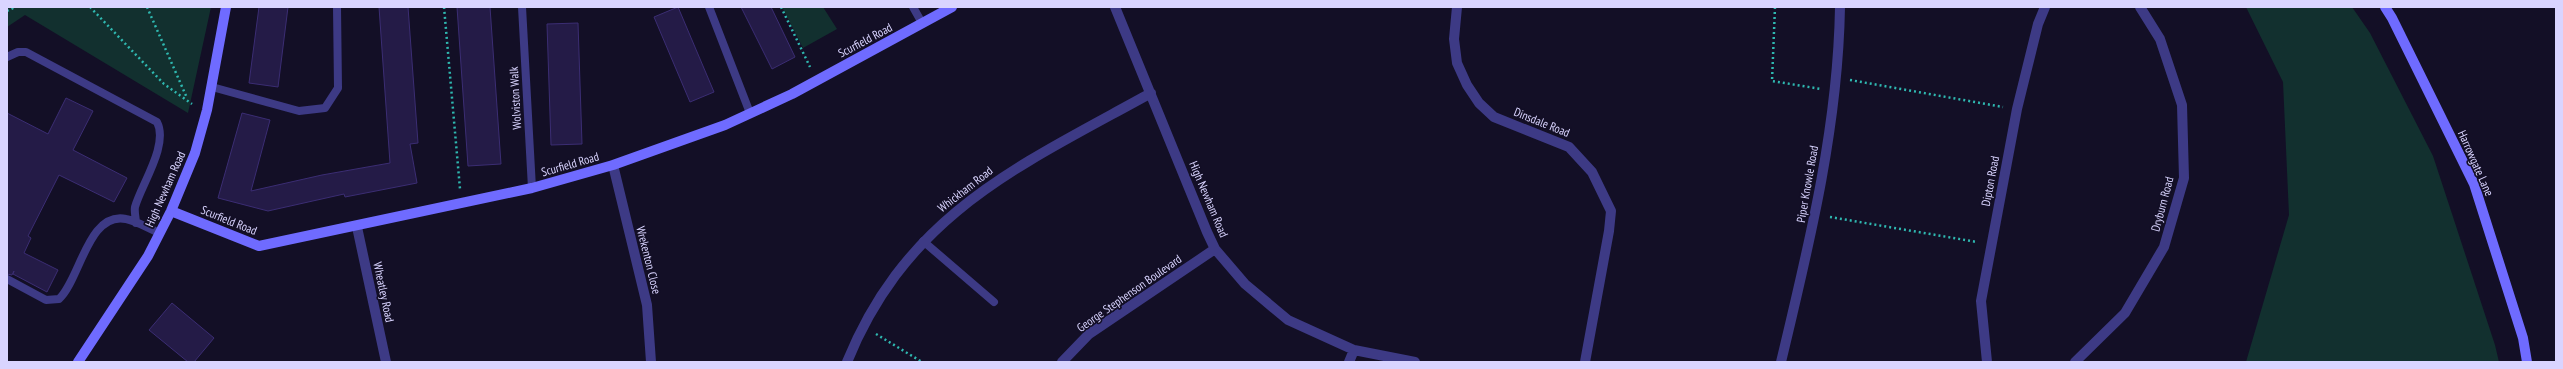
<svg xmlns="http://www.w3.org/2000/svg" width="2563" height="369" font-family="'PT Sans Narrow',sans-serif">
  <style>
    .green { fill: #12302f }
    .building { fill: #241b47; stroke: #3b2d73 }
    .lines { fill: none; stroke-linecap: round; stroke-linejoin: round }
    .path { stroke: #2fb8b0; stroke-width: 2.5; stroke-dasharray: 2 3; stroke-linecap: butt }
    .lane { stroke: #3d3a85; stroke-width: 8 }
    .street { stroke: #3d3a85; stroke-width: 10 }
    .secondary { stroke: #6f6bff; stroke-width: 10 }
    .labels { text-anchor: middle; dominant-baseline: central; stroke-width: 3.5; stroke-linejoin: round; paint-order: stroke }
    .street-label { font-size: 12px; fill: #d9d4ff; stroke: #130f26 }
  </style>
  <rect width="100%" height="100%" fill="#130f26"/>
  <path class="green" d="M 7,7 L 211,7 L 188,113 L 25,15 L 7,27 Z
    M 782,7 L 823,7 L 837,29 L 803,48 Z
    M 2246,7 L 2352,7 L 2370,33 L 2433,156 L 2495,345 L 2499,362 L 2246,362 L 2289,215 L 2283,82 Z"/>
  <path class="building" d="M 259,7 L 288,7 L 278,87 L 249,83 Z
    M 379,7 L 408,7 L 418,143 L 410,144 L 417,183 L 345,197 L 344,194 L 268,211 L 218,198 L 242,113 L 270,120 L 251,191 L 322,175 L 390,163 Z
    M 457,7 L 490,7 L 501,164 L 468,166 Z
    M 678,7 L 714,92 L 690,102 L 654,17 Z
    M 741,7 L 771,7 L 795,57 L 772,69 Z
    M 578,23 L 582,144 L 551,145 L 547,24 Z
    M 66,98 L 93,111 L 73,150 L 127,178 L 114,202 L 59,175 L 28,236 L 31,238 L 24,253 L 58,270 L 47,292 L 13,274 L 14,271 L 12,275 L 7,274 L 7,113 L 48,134 Z
    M 172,303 L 214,338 L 194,362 L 188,362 L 149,330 Z"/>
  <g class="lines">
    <path class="path" d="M 90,7 L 164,84 L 192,104
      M 147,7 L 187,98
      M 444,7 L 460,189
      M 781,7 L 810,67
      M 1775,7 L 1772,81 L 1821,89
      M 7,11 L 15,7
      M 1850,80 L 2003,107
      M 1830,217 L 1977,242
      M 876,334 L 922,362"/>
    <path class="lane" d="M 522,7 L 532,188
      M 709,7 L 750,113
      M 913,7 L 922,23
      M 7,57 L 18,52 L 26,52 L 157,122 C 169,145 141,185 135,207 C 134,212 136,218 136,223
      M 212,87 L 299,111 L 325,108 L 338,88 L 337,7
      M 923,241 L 994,302
      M 7,279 L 46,300 L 59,299 C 80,280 88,211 126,219 C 137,221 149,229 160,233"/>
    <path class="street" d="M 1115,7 L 1207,232 L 1215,249 L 1245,284 L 1288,320 L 1354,350 L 1415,362
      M 1457,7 L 1454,39 L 1457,63 L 1467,85 L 1479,103 L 1494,117 L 1569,147 L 1592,172 L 1611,211 L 1609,231 L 1585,362
      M 613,165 L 647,305 L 651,362
      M 357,227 L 386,362
      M 847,362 C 908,213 1019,166 1151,93
      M 1062,362 L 1089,334 L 1215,249
      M 1349,362 L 1354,350
      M 1781,362 C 1809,245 1838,128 1840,7
      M 1987,362 L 1981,301 L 2017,109 L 2038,24 L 2045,7
      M 2075,362 L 2125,313 L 2164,247 L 2184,178 L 2182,105 L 2160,39 L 2140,7"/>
    <path class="secondary" d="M 2385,7 L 2392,18 L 2474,184 L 2523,338 L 2527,362
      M 171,211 L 259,246 L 532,188 L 613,165 L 725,125 L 792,94 L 952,7
      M 78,362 L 148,256 L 171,211 L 195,153 L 207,110 L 226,7"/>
  </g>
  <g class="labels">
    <g class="street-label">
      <text transform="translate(865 40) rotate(-28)">Scurfield Road</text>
      <text transform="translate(515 98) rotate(-93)">Wolviston Walk</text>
      <text transform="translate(1542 122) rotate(22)">Dinsdale Road</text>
      <text transform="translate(2476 163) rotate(66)">Harrowgate Lane</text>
      <text transform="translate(570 164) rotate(-16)">Scurfield Road</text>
      <text transform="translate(1990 181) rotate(-79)">Dipton Road</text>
      <text transform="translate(1807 184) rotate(-80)">Piper Knowle Road</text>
      <text transform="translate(165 189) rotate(-66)">High Newham Road</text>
      <text transform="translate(965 189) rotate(-38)">Whickham Road</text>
      <text transform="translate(1209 199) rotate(67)">High Newham Road</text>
      <text transform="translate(2162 204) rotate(-75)">Dryburn Road</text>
      <text transform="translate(229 220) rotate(22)">Scurfield Road</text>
      <text transform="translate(649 260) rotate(76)">Wrekenton Close</text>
      <text transform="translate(384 292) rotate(78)">Wheatley Road</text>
      <text transform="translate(1129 293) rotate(-35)">George Stephenson Boulevard</text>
    </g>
  </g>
  <rect width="2563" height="369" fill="none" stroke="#d9d4ff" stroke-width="16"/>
</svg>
